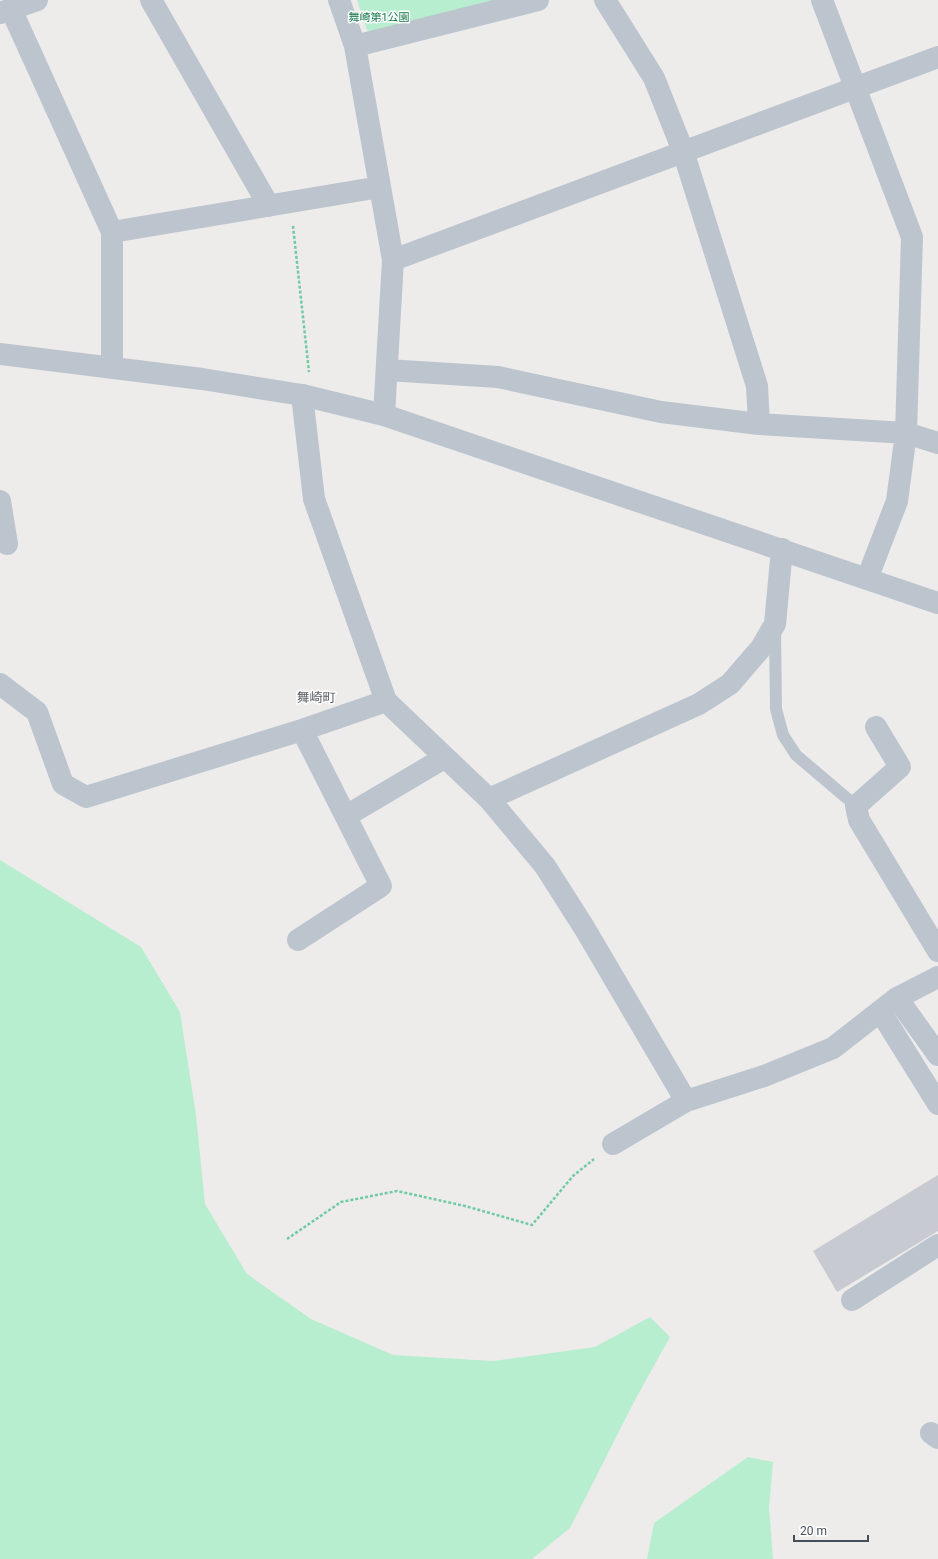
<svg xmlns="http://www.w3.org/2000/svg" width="938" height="1559" font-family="Roboto,'Noto Sans JP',sans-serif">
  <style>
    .green { fill: #b7eecf }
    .building { fill: #c8cad1 }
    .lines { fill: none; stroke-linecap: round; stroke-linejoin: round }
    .path { stroke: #6fcca2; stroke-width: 2.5; stroke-dasharray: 3 2; stroke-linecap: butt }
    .service { stroke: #bcc5ce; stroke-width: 12 }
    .minor { stroke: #bcc5ce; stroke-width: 22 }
    .tertiary { stroke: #bcc5ce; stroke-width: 22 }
    .labels { text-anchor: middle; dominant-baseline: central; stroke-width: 3; stroke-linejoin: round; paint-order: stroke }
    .park-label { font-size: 11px; fill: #15794b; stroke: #fff }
    .quarter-label { font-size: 13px; fill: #585b60; stroke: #fff }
  </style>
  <rect width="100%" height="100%" fill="#eeebeb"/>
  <path class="green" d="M 357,0 L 507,0 L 375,34 L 367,30 Z
    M 0,860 L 141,947 L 180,1012 L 196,1115 L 205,1204 L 247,1274 L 311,1319 L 393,1355 L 493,1361 L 595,1347 L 650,1317 L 670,1337 L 635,1400 L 570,1528 L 532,1559 L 0,1559 Z
    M 748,1457 L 773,1462 L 769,1507 L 773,1559 L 647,1559 L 654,1523 Z"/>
  <path class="building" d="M 938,1175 L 938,1231 L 837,1292 L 813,1251 Z"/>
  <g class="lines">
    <path class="path" d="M 293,226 L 309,372
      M 287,1239 L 341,1202 L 397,1191 L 465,1206 L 532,1225 L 573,1176 L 594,1159"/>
    <path class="service" d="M 775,630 L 776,709 L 783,735 L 796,755 L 856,806"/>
    <path class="minor" d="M 151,0 L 269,206
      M 339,0 L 355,46 L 393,260 L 384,415
      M 605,0 L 654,78 L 683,151 L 757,386 L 759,424
      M 822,0 L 912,237 L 906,433 L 897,501 L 867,579
      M 11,9 L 112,232 L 112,367
      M 0,13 L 37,0
      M 355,46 L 538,0
      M 112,232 L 380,187
      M 393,260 L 938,57
      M 387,370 L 498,377 L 661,412 L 759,424 L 906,433 L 938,443
      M 302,395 L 314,499 L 386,701 L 489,799 L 545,866 L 585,929 L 686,1101 L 764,1076 L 833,1048 L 897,998 L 938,977
      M 0,501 L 7,544
      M 0,684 L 37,712 L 63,784 L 86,797 L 302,730 L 386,701
      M 876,727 L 900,767 L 856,806 L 859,820 L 938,951
      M 489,799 L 699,704 L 730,684 L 761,648 L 775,624 L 782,549
      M 346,816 L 444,758
      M 298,940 L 381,886 L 302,730
      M 897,998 L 938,1055
      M 880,1011 L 938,1104
      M 613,1144 L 686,1101
      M 852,1300 L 938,1245
      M 931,1433 L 938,1438"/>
    <path class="tertiary" d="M 0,354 L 202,379 L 302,395 L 384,415 L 938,603"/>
  </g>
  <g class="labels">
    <g class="park-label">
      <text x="379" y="17">舞崎第1公園</text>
    </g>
    <g class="quarter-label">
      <text x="316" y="697">舞崎町</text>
    </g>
  </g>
  <path d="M794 1535v6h74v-6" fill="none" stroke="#444e59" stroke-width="2"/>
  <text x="800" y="1535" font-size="12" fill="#444e59" stroke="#ffffff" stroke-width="3" paint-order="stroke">20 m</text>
</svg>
